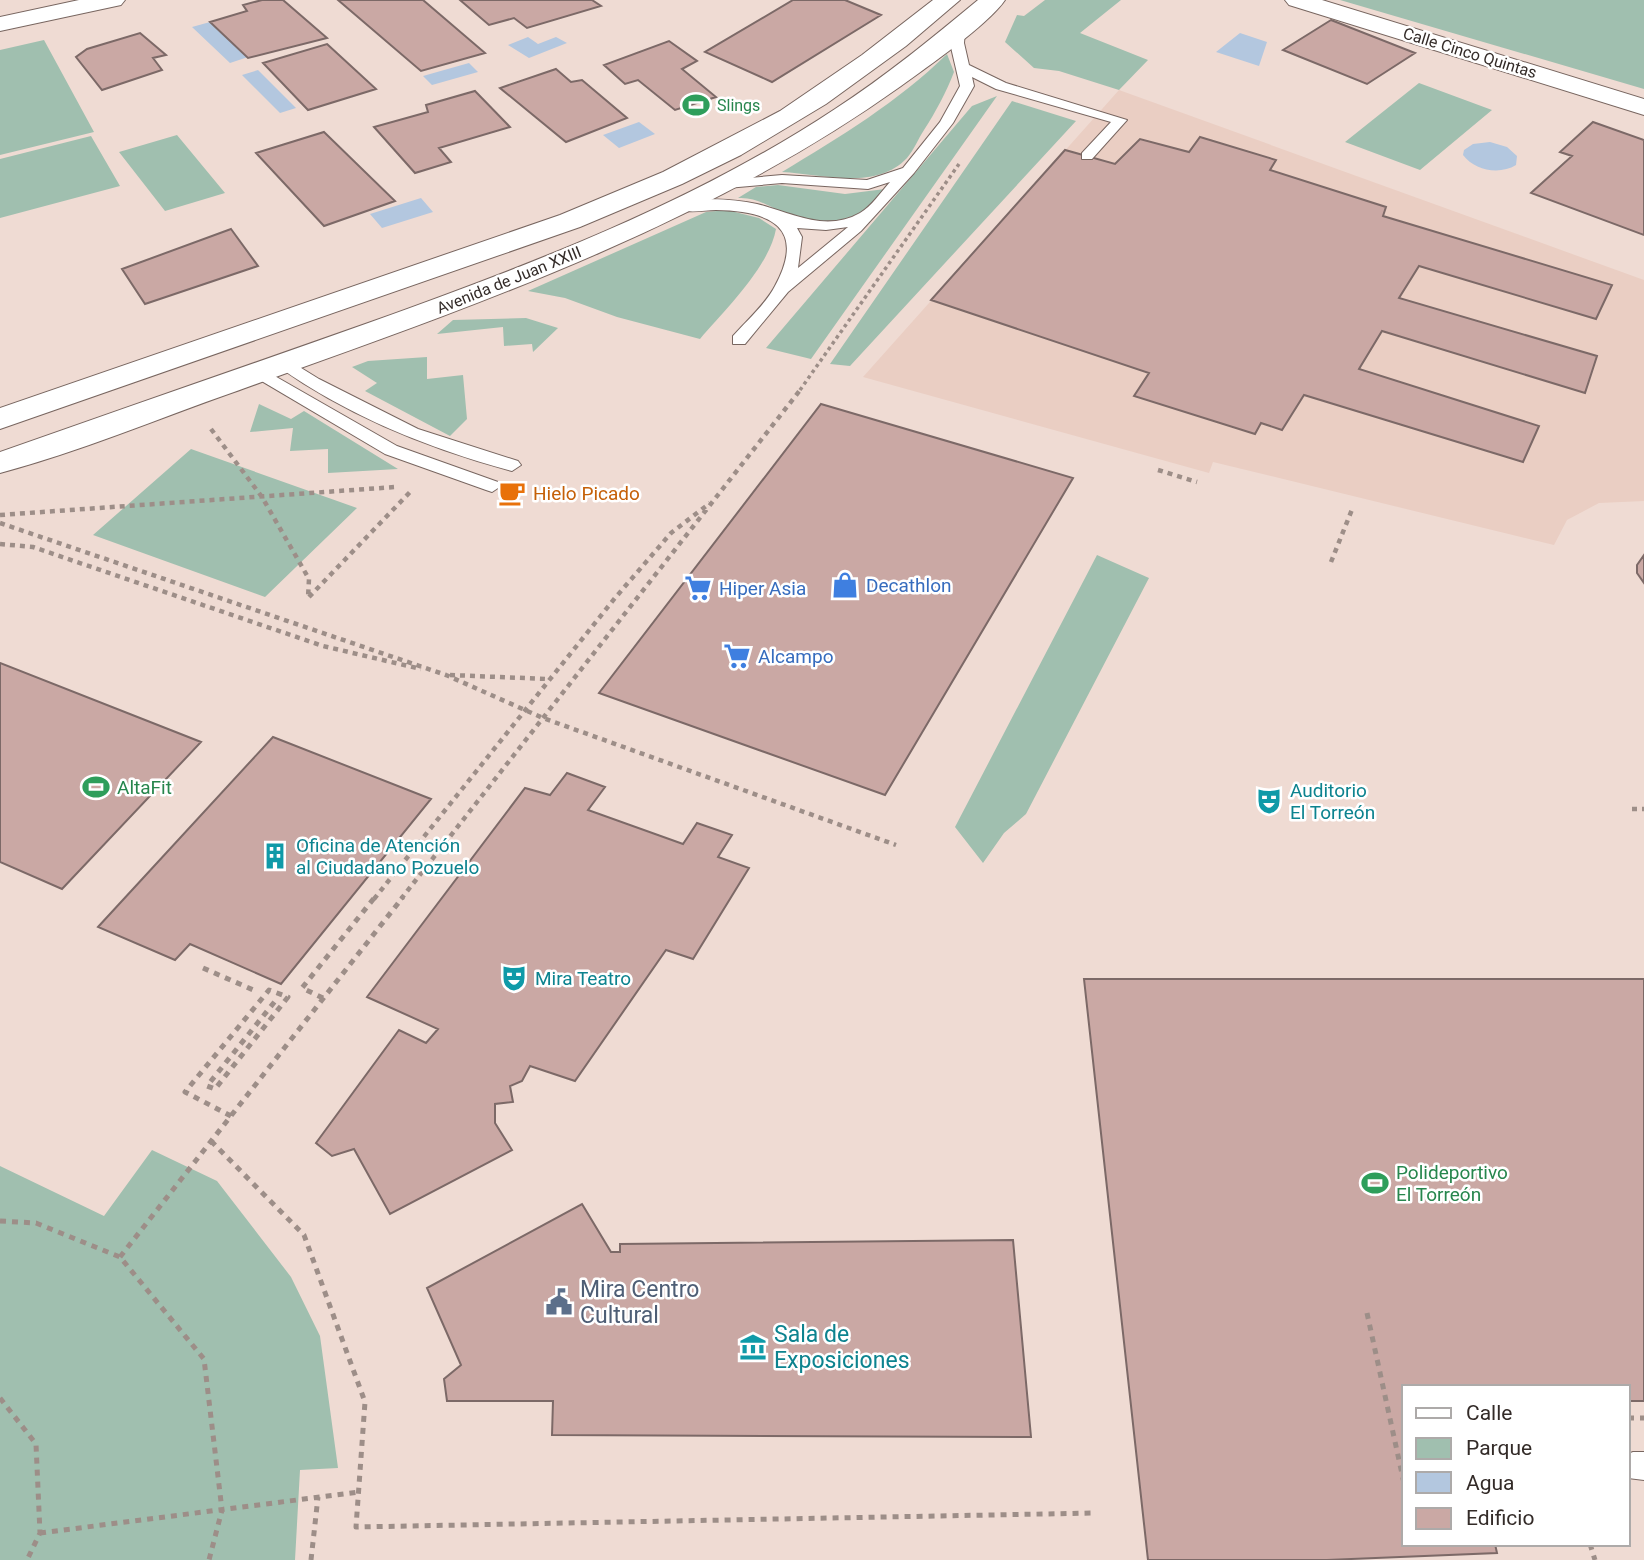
<svg xmlns="http://www.w3.org/2000/svg" width="1644" height="1560" font-family="Roboto,sans-serif">
  <style>
    .built { fill: #eacec3 }
    .green { fill: #a0bfaf }
    .water { fill: #b3c7df }
    .building { fill: #caa8a4; stroke: #7c6967; stroke-width: 2 }
    .lines { fill: none; stroke-linecap: round; stroke-linejoin: round }
    .lane-casing { stroke: #786660; stroke-width: 2 }
    .street-casing { stroke: #786660; stroke-width: 2 }
    .secondary-casing { stroke: #786660; stroke-width: 2 }
    .path-far2 { stroke: #9d8e88; stroke-width: 3.5; stroke-dasharray: 3.5 3.5; stroke-linecap: butt }
    .path-far1 { stroke: #9d8e88; stroke-width: 4.5; stroke-dasharray: 5 5; stroke-linecap: butt }
    .path { stroke: #9d8e88; stroke-width: 5; stroke-dasharray: 6 6; stroke-linecap: butt }
    .lane { fill: #fff; fill-rule: evenodd }
    .street { fill: #fff; fill-rule: evenodd }
    .secondary { fill: #fff; fill-rule: evenodd }
    .labels { text-anchor: middle; dominant-baseline: central; stroke-width: 5; stroke-linejoin: round; paint-order: stroke }
    .far-street-label { font-size: 16px; fill: #332b28; stroke: #fff }
    .far-leisure-label { font-size: 16px; fill: #27864d; stroke: #fff; text-anchor: start }
    .food-label { font-size: 19px; fill: #c56008; stroke: #fff; text-anchor: start }
    .shop-label { font-size: 19px; fill: #366cbe; stroke: #fff; text-anchor: start }
    .leisure-label { font-size: 19px; fill: #27864d; stroke: #fff; text-anchor: start }
    .culture-label { font-size: 19px; fill: #0d838f; stroke: #fff; text-anchor: start }
    .near-service-label { font-size: 23px; fill: #4e5e75; stroke: #fff; text-anchor: start }
    .near-culture-label { font-size: 23px; fill: #0d838f; stroke: #fff; text-anchor: start }
  </style>
  <rect width="100%" height="100%" fill="#efdbd3"/>
  <path class="built" d="M 1119,90 L 1644,280 L 1644,501 L 1599,503 L 1567,520 L 1554,545 L 1213,462 L 1209,473 L 863,377 Z"/>
  <path class="green" d="M 1045,0 L 1121,0 L 1080,33 L 1148,60 L 1119,90 L 1059,71 L 1034,68 L 1005,42 L 1017,15 L 1024,16 Z
    M 1340,0 L 1644,0 L 1644,89 Z
    M 44,40 L 94,132 L 0,155 L 0,50 Z
    M 947,54 L 954,72 C 946,93 936,111 924,130 C 918,139 914,150 907,158 C 876,191 822,174 782,172 C 840,137 898,102 947,54 Z
    M 1419,83 L 1492,110 L 1420,170 L 1345,142 Z
    M 997,96 L 811,359 L 766,348 L 972,106 Z
    M 1012,101 L 1076,121 L 850,366 L 830,364 Z
    M 177,135 L 225,193 L 165,211 L 119,152 Z
    M 91,136 L 120,186 L 0,218 L 0,159 Z
    M 778,185 L 845,194 L 885,189 C 878,196 870,206 861,212 C 839,226 803,222 780,211 C 765,204 754,197 738,198 L 756,187 Z
    M 727,210 L 759,218 L 776,229 C 769,267 725,310 700,339 L 617,317 L 565,298 L 528,291 L 706,212 Z
    M 526,318 L 558,328 L 533,352 L 532,344 L 504,346 L 503,327 L 437,334 L 453,320 Z
    M 427,357 L 427,379 L 463,375 L 467,419 L 450,436 L 365,391 L 377,383 L 352,367 L 368,361 Z
    M 259,404 L 291,419 L 304,411 L 398,469 L 328,473 L 328,449 L 290,451 L 293,428 L 250,432 Z
    M 191,449 L 357,508 L 265,597 L 93,535 Z
    M 1097,555 L 1149,578 L 1026,814 L 1004,833 L 983,863 L 955,827 Z
    M 152,1150 L 217,1181 L 291,1277 L 320,1336 L 338,1468 L 300,1470 L 295,1560 L 0,1560 L 0,1166 L 104,1216 Z"/>
  <path class="water" d="M 210,22 L 248,57 L 230,63 L 192,27 Z
    M 1240,33 L 1267,42 L 1259,66 L 1216,52 Z
    M 528,37 L 538,44 L 556,37 L 567,43 L 529,58 L 508,45 Z
    M 469,63 L 478,72 L 432,85 L 423,76 Z
    M 258,70 L 296,108 L 280,113 L 242,75 Z
    M 639,122 L 655,134 L 619,148 L 603,135 Z
    M 1490,142 L 1507,147 L 1517,156 L 1516,165 C 1500,175 1475,171 1463,155 L 1464,150 L 1473,144 Z
    M 421,198 L 433,212 L 382,228 L 370,214 Z"/>
  <path class="building" d="M 262,0 L 283,0 L 327,38 L 248,58 L 210,22 L 247,11 L 243,5 Z
    M 338,0 L 423,0 L 485,53 L 421,71 Z
    M 460,0 L 592,0 L 601,6 L 527,28 L 514,18 L 489,25 Z
    M 793,0 L 845,0 L 881,15 L 772,82 L 705,52 Z
    M 1331,20 L 1415,53 L 1367,84 L 1283,50 Z
    M 140,33 L 166,55 L 153,58 L 162,70 L 102,90 L 76,57 L 87,49 Z
    M 669,41 L 697,61 L 682,69 L 716,97 L 675,110 L 638,80 L 625,84 L 604,65 Z
    M 327,44 L 376,89 L 308,110 L 263,63 Z
    M 556,69 L 571,82 L 582,80 L 627,118 L 566,142 L 500,88 Z
    M 475,91 L 510,127 L 439,148 L 451,162 L 415,173 L 374,127 L 428,112 L 426,105 Z
    M 1593,122 L 1644,140 L 1644,235 L 1531,193 L 1572,156 L 1560,152 Z
    M 324,132 L 395,201 L 324,226 L 256,153 Z
    M 1200,137 L 1276,160 L 1270,170 L 1386,207 L 1383,216 L 1612,285 L 1596,319 L 1419,266 L 1399,298 L 1597,356 L 1585,393 L 1382,331 L 1359,369 L 1539,426 L 1523,462 L 1304,395 L 1282,430 L 1261,423 L 1255,434 L 1134,396 L 1149,373 L 931,300 L 1065,150 L 1115,164 L 1140,139 L 1189,152 Z
    M 231,229 L 258,266 L 145,304 L 122,269 Z
    M 821,404 L 1073,478 L 885,795 L 599,693 Z
    M 1644,555 L 1644,583 L 1637,573 L 1637,565 Z
    M 0,663 L 201,742 L 62,889 L 0,862 Z
    M 273,737 L 431,799 L 281,984 L 190,944 L 175,960 L 98,927 Z
    M 567,773 L 605,787 L 588,810 L 683,844 L 697,823 L 732,835 L 718,857 L 749,868 L 693,959 L 666,950 L 575,1081 L 530,1066 L 522,1081 L 510,1086 L 513,1102 L 495,1104 L 495,1123 L 512,1150 L 390,1214 L 354,1149 L 332,1156 L 316,1143 L 399,1030 L 426,1043 L 438,1029 L 367,997 L 525,788 L 550,795 Z
    M 1084,979 L 1644,979 L 1644,1401 L 1628,1401 L 1628,1387 L 1404,1387 L 1404,1544 L 1495,1544 L 1497,1553 L 1327,1560 L 1148,1560 Z
    M 582,1204 L 611,1252 L 620,1252 L 620,1244 L 1013,1240 L 1031,1437 L 552,1435 L 553,1401 L 447,1401 L 444,1379 L 461,1365 L 427,1288 Z"/>
  <g class="lines">
    <g class="lane-casing">
      <path id="lane" d="M 958,26 L 965,30 L 964,43 L 969,65 L 1006,83 L 1127,120 L 1092,159 L 1082,159 L 1082,153 L 1111,122 L 996,89 L 972,77 L 974,86 L 953,123 L 914,173 L 861,231 L 788,292 L 745,344 L 733,344 L 733,336 C 746,321 766,304 775,286 C 807,227 770,211 716,210 C 704,210 683,215 674,206 L 677,203 C 700,197 734,199 757,204 C 790,212 825,233 860,213 C 871,207 881,192 890,182 L 868,189 L 782,183 L 727,188 L 720,184 L 727,180 L 782,175 L 867,180 L 903,168 L 940,122 L 960,86 L 950,43 L 951,30 ZM 848,227 L 798,268 L 802,237 L 797,228 L 826,230 Z
        M 285,358 L 319,379 L 418,429 L 518,461 L 521,465 L 512,471 C 430,449 348,416 279,367 L 277,363 L 279,359 Z
        M 259,367 L 397,446 L 498,482 L 501,486 L 492,492 L 486,490 L 385,454 L 253,376 L 251,372 L 253,368 Z
        M 1633,1452 L 1644,1452 L 1644,1480 L 1628,1478 L 1628,1454 Z"/>
    </g>
    <g class="street-casing">
      <path id="street" d="M 79,0 L 125,0 L 121,5 L 0,31 L 0,17 Z
        M 1285,0 L 1322,0 L 1644,99 L 1644,115 L 1289,5 Z"/>
    </g>
    <g class="secondary-casing">
      <path id="secondary" d="M 933,0 L 960,0 L 906,46 L 826,104 L 741,155 L 682,184 L 580,227 L 0,429 L 0,408 L 560,215 L 663,172 L 780,111 L 862,55 Z
        M 978,0 L 1005,0 C 988,25 927,67 901,86 C 699,230 465,309 234,392 C 157,419 79,452 0,473 L 0,452 C 124,408 247,366 371,322 C 530,265 693,203 835,109 C 886,76 932,38 978,0 Z"/>
    </g>
    <path class="path-far2" d="M 800,390 L 959,164"/>
    <path class="path-far1" d="M 211,429 L 262,497 L 309,579 L 308,598
      M 1158,470 L 1197,482
      M 0,515 L 395,487
      M 0,523 L 446,675 L 543,718 L 896,845
      M 0,544 L 33,547 L 323,646 L 421,669
      M 1331,562 L 1353,507
      M 309,597 L 412,490
      M 450,675 L 548,679
      M 1632,809 L 1644,809
      M 374,899 L 615,598 L 671,533 L 710,503
      M 401,899 L 801,389"/>
    <path class="path" d="M 203,968 L 258,992
      M 323,998 L 302,988 L 375,897
      M 231,1116 L 185,1092 L 269,990 L 288,997 L 215,1089 L 207,1086 L 276,1000
      M 211,1141 L 304,1235 L 365,1402 L 356,1527 L 1096,1513
      M 0,1221 L 36,1223 L 120,1257 L 204,1359 L 222,1510 L 209,1560
      M 120,1257 L 403,897
      M 1367,1313 L 1404,1483
      M 0,1398 L 36,1444 L 40,1533 L 27,1560
      M 1628,1418 L 1644,1418
      M 40,1533 L 359,1492
      M 1590,1544 L 1595,1560
      M 311,1560 L 318,1497"/>
    <use href="#lane" class="lane"/>
    <use href="#street" class="street"/>
    <use href="#secondary" class="secondary"/>
  </g>
  <defs>
    <g id="stadium-bare" transform="scale(2.1)"><path d="M0-5a6.5 5 0 1 0 0 10a6.5 5 0 1 0 0-10ZM-3.5-1.8h7v3.6h-7Z" fill="#2e9e5b" stroke="#fff" stroke-width="2.5" paint-order="stroke"/></g>
    <g id="cafe-bare" transform="scale(2.1)"><path d="M-5.5-4.5H6V0H3Q3 3.5 0 3.5H-2.5Q-5.5 3.5-5.5 0ZM3-3.2v2h1.7v-2ZM-6 4.5H4V6H-6Z" fill="#e8710a" stroke="#fff" stroke-width="2.5" paint-order="stroke"/></g>
    <g id="shop-bare" transform="scale(2.1)"><path d="M-5-2.5h2.3a2.7 3.5 0 0 1 5.4 0H5L5.5 6h-11ZM-1.5-2.5h3a1.5 2.3 0 0 0-3 0Z" fill="#3f7fe0" stroke="#fff" stroke-width="2.5" paint-order="stroke"/></g>
    <g id="supermarket-bare" transform="scale(2.1)"><path d="M-6-5.5h2.5l.6 2H6L4.5 2H-2.5L-4.4-4H-6ZM-1.5 3.2a1.3 1.3 0 1 0 .1 0ZM3 3.2a1.3 1.3 0 1 0 .1 0Z" fill="#3f7fe0" stroke="#fff" stroke-width="2.5" paint-order="stroke"/></g>
    <g id="theatre-bare" transform="scale(2.1)"><path d="M-5-5.5Q0-4 5-5.5V0Q5 5 0 6Q-5 5-5 0ZM-3.3-2.5H-1v1.5H-3.3ZM1-2.5H3.3v1.5H1ZM-2.8 1Q0 5.5 2.8 1Z" fill="#0f9aa8" stroke="#fff" stroke-width="2.5" paint-order="stroke"/></g>
    <g id="building-bare" transform="scale(2.1)"><path d="M-4-6H4V6H1V3H-1V6H-4ZM-2.5-4.3h1.7v1.8h-1.7ZM.8-4.3h1.7v1.8H.8ZM-2.5-1h1.7V.8h-1.7ZM.8-1h1.7V.8H.8Z" fill="#0f9aa8" stroke="#fff" stroke-width="2.5" paint-order="stroke"/></g>
    <g id="civic-bare" transform="scale(2.1)"><path d="M-.6-6.5H3V-4.5H.6V-3L4-1V1h2V6H-6V1h2V-1L-.6-3ZM-1.2 2.5V6h2.4V2.5Z" fill="#5c6f8a" stroke="#fff" stroke-width="2.5" paint-order="stroke"/></g>
    <g id="museum-bare" transform="scale(2.1)"><path d="M0-6L6-3V-2H-6V-3ZM-5-1h2V3h-2ZM-1-1h2V3h-2ZM3-1h2V3H3ZM-6 4H6V6H-6Z" fill="#0f9aa8" stroke="#fff" stroke-width="2.5" paint-order="stroke"/></g>
  </defs>
  <g fill-rule="evenodd">
    <use href="#stadium-bare" x="696" y="105"/>
    <use href="#cafe-bare" x="512" y="493"/>
    <use href="#shop-bare" x="845" y="585"/>
    <use href="#supermarket-bare" x="698" y="588"/>
    <use href="#supermarket-bare" x="737" y="656"/>
    <use href="#stadium-bare" x="96" y="787"/>
    <use href="#theatre-bare" x="1269" y="801"/>
    <use href="#building-bare" x="275" y="856"/>
    <use href="#theatre-bare" x="514" y="978"/>
    <use href="#stadium-bare" x="1375" y="1183"/>
    <use href="#civic-bare" x="559" y="1302"/>
    <use href="#museum-bare" x="753" y="1347"/>
  </g>
  <g class="labels">
    <g class="far-street-label">
      <text transform="translate(1470 53) rotate(17)">Calle Cinco Quintas</text>
      <text transform="translate(509 280) rotate(-22)">Avenida de Juan XXIII</text>
    </g>
    <g class="far-leisure-label">
      <text x="717" y="105">Slings</text>
    </g>
    <g class="food-label">
      <text x="533" y="493">Hielo Picado</text>
    </g>
    <g class="shop-label">
      <text x="866" y="585">Decathlon</text>
      <text x="719" y="588">Hiper Asia</text>
      <text x="758" y="656">Alcampo</text>
    </g>
    <g class="leisure-label">
      <text x="117" y="787">AltaFit</text>
      <text x="1396" y="1172">Polideportivo<tspan x="1396" dy="22">El Torreón</tspan></text>
    </g>
    <g class="culture-label">
      <text x="1290" y="790">Auditorio<tspan x="1290" dy="22">El Torreón</tspan></text>
      <text x="296" y="845">Oficina de Atención<tspan x="296" dy="22">al Ciudadano Pozuelo</tspan></text>
      <text x="535" y="978">Mira Teatro</text>
    </g>
    <g class="near-service-label">
      <text x="580" y="1289">Mira Centro<tspan x="580" dy="26">Cultural</tspan></text>
    </g>
    <g class="near-culture-label">
      <text x="774" y="1334">Sala de<tspan x="774" dy="26">Exposiciones</tspan></text>
    </g>
  </g>
  <rect x="1402" y="1385" width="228" height="161" fill="#ffffff" stroke="#adaaa9" stroke-width="2"/>
  <rect x="1416" y="1408" width="35" height="10" fill="#ffffff" stroke="#adaaa9" stroke-width="2"/>
  <text x="1466" y="1420" font-size="21" fill="#332b28">Calle</text>
  <rect x="1416" y="1438" width="35" height="21" fill="#a0bfaf" stroke="#adaaa9" stroke-width="2"/>
  <text x="1466" y="1455" font-size="21" fill="#332b28">Parque</text>
  <rect x="1416" y="1472" width="35" height="21" fill="#b3c7df" stroke="#adaaa9" stroke-width="2"/>
  <text x="1466" y="1490" font-size="21" fill="#332b28">Agua</text>
  <rect x="1416" y="1508" width="35" height="21" fill="#caa8a4" stroke="#adaaa9" stroke-width="2"/>
  <text x="1466" y="1525" font-size="21" fill="#332b28">Edificio</text>
</svg>
